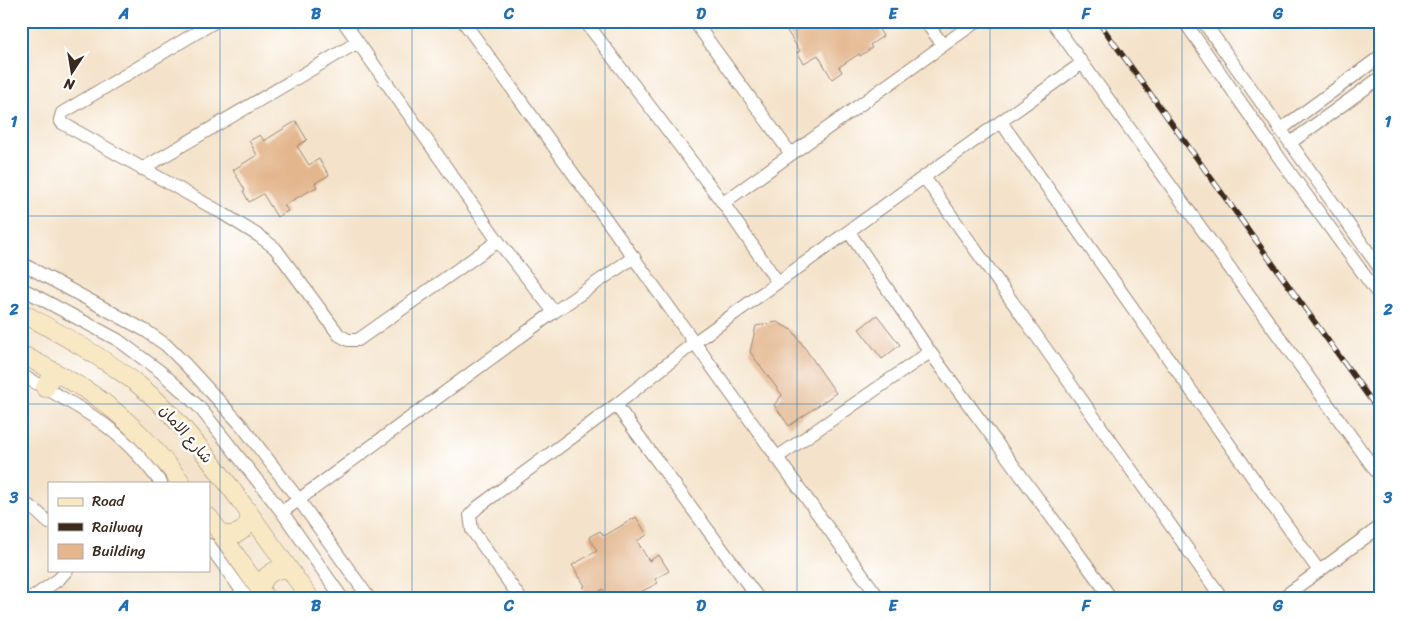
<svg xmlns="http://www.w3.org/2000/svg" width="1402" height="619" font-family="Sriracha,'Playpen Sans Arabic',sans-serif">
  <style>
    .building { fill: #e3b68d }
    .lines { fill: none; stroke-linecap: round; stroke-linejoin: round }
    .street-casing { stroke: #988674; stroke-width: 14 }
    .secondary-casing { stroke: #988674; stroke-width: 19 }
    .street { stroke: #fff; stroke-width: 12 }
    .secondary { stroke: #f8e8c3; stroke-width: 18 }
    .rail-casing { stroke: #3b2a1e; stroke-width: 5.5 }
    .rail { stroke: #fff; stroke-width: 4; stroke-dasharray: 11; stroke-linecap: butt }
    .grid { fill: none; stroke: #1f6fb2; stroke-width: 1; stroke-opacity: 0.55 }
    .labels { text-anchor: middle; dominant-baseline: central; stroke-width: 5; stroke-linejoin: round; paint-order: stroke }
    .street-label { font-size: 15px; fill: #3b2a1e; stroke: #fff }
    .neatline { fill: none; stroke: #1f6fb2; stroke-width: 2 }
    .grid-label { font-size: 16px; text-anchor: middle; font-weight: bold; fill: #1f6fb2 }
  </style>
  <rect width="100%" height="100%" fill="#fff"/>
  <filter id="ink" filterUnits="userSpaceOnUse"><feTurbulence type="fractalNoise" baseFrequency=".02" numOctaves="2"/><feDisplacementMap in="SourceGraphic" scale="10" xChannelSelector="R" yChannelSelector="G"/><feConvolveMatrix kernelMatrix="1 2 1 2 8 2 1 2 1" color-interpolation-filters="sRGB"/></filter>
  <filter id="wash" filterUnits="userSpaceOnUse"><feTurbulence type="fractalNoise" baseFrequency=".0096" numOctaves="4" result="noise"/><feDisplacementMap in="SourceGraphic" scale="20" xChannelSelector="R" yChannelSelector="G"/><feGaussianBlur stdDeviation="1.12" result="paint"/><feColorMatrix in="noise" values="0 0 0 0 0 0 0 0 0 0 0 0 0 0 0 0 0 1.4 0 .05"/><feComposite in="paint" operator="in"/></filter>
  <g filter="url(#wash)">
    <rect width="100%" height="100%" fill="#f4e3ca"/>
    <g id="blocks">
      <path class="building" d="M 803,21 L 860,21 L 863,26 L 874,21 L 883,36 L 870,45 L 872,48 L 860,56 L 859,54 L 839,67 L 842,72 L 832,79 L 818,55 L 804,63 L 797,52 L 800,51 L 787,31 Z
        M 296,121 L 307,140 L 297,146 L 309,165 L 319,159 L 329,175 L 315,183 L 317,187 L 284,205 L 288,211 L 277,217 L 263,194 L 249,202 L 243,191 L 245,190 L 233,170 L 257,155 L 249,141 L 260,135 L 264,141 Z
        M 877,315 L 900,345 L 882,359 L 859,329 Z
        M 777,322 L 793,331 L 836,393 L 789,426 L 774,405 L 782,395 L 750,352 L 756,326 Z
        M 636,517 L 647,535 L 637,541 L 649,561 L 659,555 L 669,571 L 655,579 L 658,583 L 629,598 L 608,598 L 603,589 L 589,598 L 583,587 L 585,586 L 572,565 L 597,551 L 589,537 L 600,531 L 604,536 Z"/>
    </g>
  </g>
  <g filter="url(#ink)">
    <use href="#blocks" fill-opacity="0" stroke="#988674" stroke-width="1"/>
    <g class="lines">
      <g class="street-casing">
        <path id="street" d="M 216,21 L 62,113 L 60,120 L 62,123 L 222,213 L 259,236 L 275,248 L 339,335 L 348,340 L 358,340 L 498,241
          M 343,21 L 498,241 L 554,312
          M 463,21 C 603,213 739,407 879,598
          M 585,21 L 723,203 L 777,281
          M 694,21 L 791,154
          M 925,21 L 943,45
          M 1052,21 L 1381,478
          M 1184,21 L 1283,163 L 1381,298
          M 1203,21 L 1381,270
          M 21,23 L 25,21
          M 1001,122 L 1319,571
          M 1280,130 L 1381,56
          M 1290,143 L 1381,77
          M 142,169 L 358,42
          M 924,177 L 1222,598
          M 723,203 L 977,21
          M 849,232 L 930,352 L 1111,598
          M 21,263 L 146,331 L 166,345 L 186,365 L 243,427 L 299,500 L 369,598
          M 21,288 L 118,340 L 161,372 L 181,390 L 200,408 L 282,512 L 342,598
          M 21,375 C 47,389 74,403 98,420 C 123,437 143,459 161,483
          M 616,405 L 758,598
          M 776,458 L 930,352
          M 21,501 L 34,509 L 49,523
          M 282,512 L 554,312 L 634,257
          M 209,545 L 247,598
          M 32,598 L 59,579 L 67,570
          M 520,598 L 472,530 L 470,515 L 478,507 L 616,405 L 695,342 L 1082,63
          M 1282,598 L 1381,526"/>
      </g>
      <g class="secondary-casing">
        <path id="secondary" d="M 21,312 C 62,335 103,357 140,386 C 165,406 185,430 205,454 C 242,501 275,550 310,598
          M 21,354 C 44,366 67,378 89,392 C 127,417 154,447 182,483
          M 45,388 L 54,372
          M 209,517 L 266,598
          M 220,533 C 236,539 251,529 249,512
          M 260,590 C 263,575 275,567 290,570"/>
      </g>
      <use href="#street" class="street"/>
      <use href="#secondary" class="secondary"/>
      <g class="rail-casing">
        <path id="rail" d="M 1098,21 L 1381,414"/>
      </g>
      <use href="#rail" class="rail"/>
    </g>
  </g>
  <path class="grid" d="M 220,21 L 220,598M 412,21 L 412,598M 605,21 L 605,598M 797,21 L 797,598M 990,21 L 990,598M 1182,21 L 1182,598M 21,216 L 1381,216M 21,404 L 1381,404"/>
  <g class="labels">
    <g class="street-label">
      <text transform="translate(186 434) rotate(49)">شارع الامان</text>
    </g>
  </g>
  <rect width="1402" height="619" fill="none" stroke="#fff" stroke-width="55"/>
  <rect x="48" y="482" width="162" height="90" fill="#ffffff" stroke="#b1aaa5"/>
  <rect x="58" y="498" width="25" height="8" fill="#f8e8c3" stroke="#b1aaa5"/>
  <text x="92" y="506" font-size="15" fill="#3b2a1e">Road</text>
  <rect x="58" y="523" width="25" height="8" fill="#3b2a1e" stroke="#b1aaa5"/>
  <text x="92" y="532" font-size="15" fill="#3b2a1e">Railway</text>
  <rect x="58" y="544" width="25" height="15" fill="#e3b68d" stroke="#b1aaa5"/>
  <text x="92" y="556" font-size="15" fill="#3b2a1e">Building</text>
  <g transform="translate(72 72) rotate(192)" stroke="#ffffff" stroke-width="4" paint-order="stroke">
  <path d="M0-4L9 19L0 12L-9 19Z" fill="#3b2a1e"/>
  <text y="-8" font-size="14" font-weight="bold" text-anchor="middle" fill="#3b2a1e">N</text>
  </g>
  <rect x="28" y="28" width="1346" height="564" class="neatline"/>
  <g class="grid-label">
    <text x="124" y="19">A</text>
    <text x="316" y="19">B</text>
    <text x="509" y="19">C</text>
    <text x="701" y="19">D</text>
    <text x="893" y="19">E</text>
    <text x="1086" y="19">F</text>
    <text x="1278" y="19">G</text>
    <text x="14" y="127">1</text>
    <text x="1388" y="127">1</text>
    <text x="14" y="315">2</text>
    <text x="1388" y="315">2</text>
    <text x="14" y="503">3</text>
    <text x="1388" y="503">3</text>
    <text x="124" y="611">A</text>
    <text x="316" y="611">B</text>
    <text x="509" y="611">C</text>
    <text x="701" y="611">D</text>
    <text x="893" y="611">E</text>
    <text x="1086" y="611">F</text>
    <text x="1278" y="611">G</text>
  </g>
</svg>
